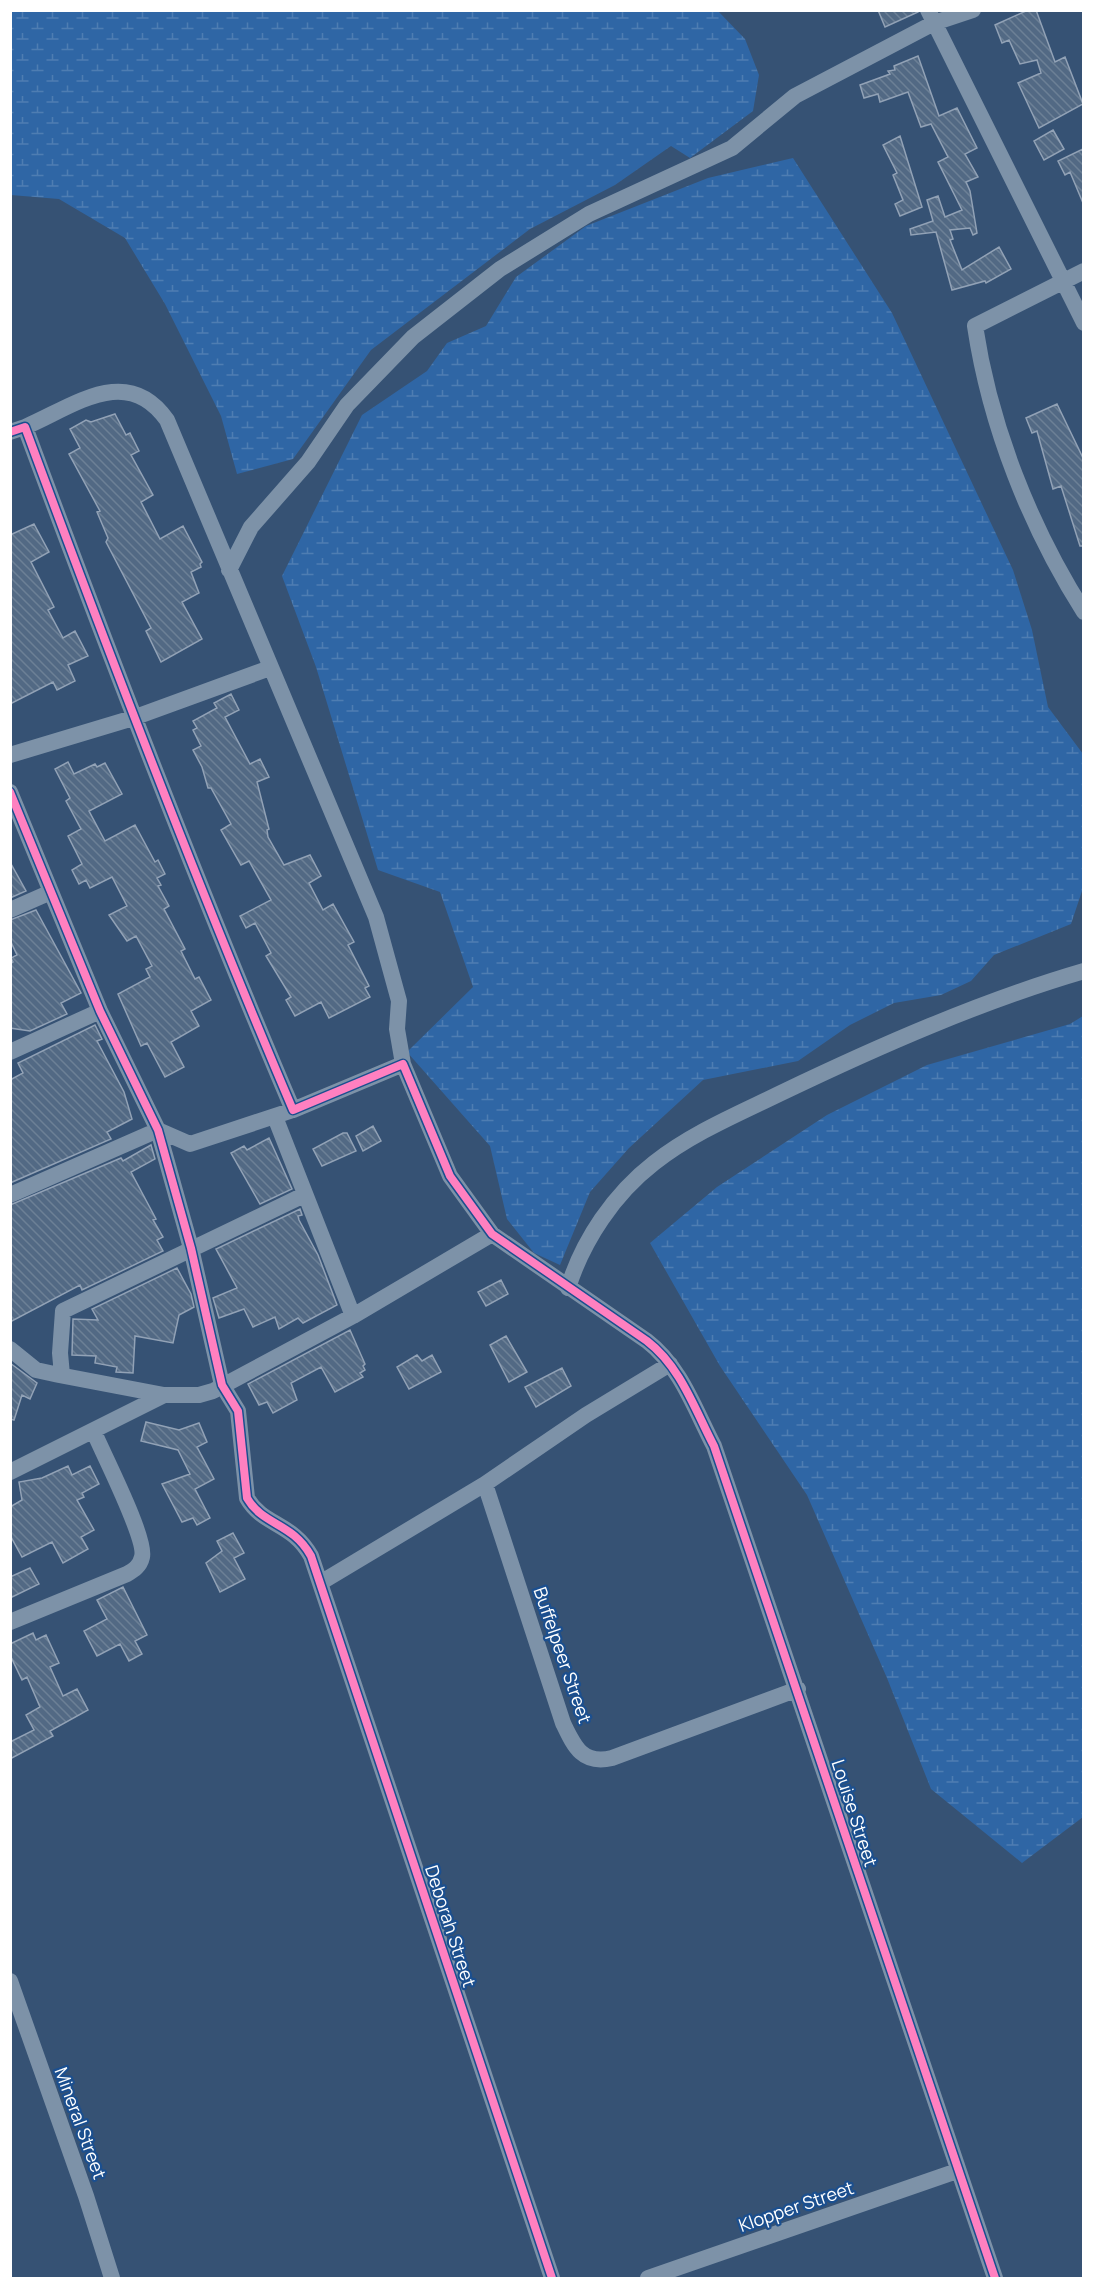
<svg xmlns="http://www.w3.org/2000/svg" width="1094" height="2289" font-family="Manrope,sans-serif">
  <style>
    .wetland { fill: url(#wetland-marsh) }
    .building { fill: url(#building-back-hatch); stroke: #92a2b6; stroke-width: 1.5 }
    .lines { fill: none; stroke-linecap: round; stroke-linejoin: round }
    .minor { stroke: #7d92a8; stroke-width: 16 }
    .cycleway-casing { stroke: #1b4f8f; stroke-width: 11 }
    .cycleway { stroke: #ff80c0; stroke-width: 8 }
    .labels { text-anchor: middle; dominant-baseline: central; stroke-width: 4.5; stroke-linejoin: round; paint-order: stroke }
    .street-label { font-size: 18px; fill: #fff; stroke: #1b4f8f }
  </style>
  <defs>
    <pattern id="wetland-marsh" width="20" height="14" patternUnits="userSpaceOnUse" patternTransform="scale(1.5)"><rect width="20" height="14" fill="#2f66a5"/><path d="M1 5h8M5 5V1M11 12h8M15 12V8" fill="none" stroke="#4e7db2"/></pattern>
    <pattern id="building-back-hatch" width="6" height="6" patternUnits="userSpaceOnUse" patternTransform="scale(1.5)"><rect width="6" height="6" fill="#526984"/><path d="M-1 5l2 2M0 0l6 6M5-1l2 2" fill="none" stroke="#6c8096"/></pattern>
  </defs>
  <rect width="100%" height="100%" fill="#365274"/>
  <path class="wetland" d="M 10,11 L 718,11 L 745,39 L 759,75 L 753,111 L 690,158 L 671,146 L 615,185 L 530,229 L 371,350 L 293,459 L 237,474 L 221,416 L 165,304 L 125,238 L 59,199 L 11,195 Z
    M 793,158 L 892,313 L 1013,570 L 1032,630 L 1048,707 L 1083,754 L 1083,888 L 1071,924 L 994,955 L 971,981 L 941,995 L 894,1003 L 850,1025 L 798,1061 L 703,1080 L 629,1148 L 590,1192 L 560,1265 L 534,1253 L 507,1219 L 490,1146 L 407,1052 L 473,987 L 440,892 L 378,870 L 316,667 L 282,576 L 362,415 L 427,371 L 447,343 L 486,326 L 516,277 L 586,226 L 708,178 Z
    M 1083,1016 L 1083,1817 L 1022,1863 L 931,1789 L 887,1678 L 807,1495 L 720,1366 L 650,1243 L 717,1187 L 827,1115 L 927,1065 L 1070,1024 Z"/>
  <path class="building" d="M 878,10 L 918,10 L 918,12 L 885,27 Z
    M 1028,10 L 1036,10 L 1055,62 L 1065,57 L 1083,104 L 1039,128 L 1018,83 L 1041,73 L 1037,60 L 1020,64 L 1009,40 L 1002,43 L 995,25 Z
    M 918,56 L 939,116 L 957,108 L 977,148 L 965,154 L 978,177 L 966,182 L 970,191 L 977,233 L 973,235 L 970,228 L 950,230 L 953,239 L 950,240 L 962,270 L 999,247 L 1011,269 L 986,283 L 985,281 L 952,290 L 936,232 L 911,235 L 910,229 L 933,221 L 927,200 L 938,196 L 945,217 L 962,210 L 938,162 L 948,157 L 931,124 L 921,127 L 908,92 L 880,102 L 878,94 L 864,98 L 860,85 L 890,74 L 888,71 L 895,70 L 894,66 Z
    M 1053,130 L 1064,149 L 1044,160 L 1034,141 Z
    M 900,136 L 922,207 L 900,216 L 895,204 L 903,200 L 893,175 L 897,173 L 883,145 Z
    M 1083,149 L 1083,203 L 1070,172 L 1065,175 L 1058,161 Z
    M 1057,404 L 1083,458 L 1083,546 L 1080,546 L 1061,486 L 1053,489 L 1037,431 L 1032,433 L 1026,418 Z
    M 115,414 L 126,435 L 130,433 L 139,451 L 131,455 L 153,495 L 141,502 L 160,539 L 183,526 L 202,562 L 200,564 L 201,567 L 191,572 L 199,593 L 182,602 L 202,639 L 161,662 L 146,631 L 151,628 L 106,542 L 108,538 L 97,512 L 100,511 L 69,454 L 80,448 L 70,429 L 86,420 L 91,422 Z
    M 34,524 L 49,552 L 31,562 L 54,607 L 48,610 L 63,638 L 75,631 L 88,656 L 68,665 L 75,681 L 57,690 L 53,682 L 10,704 L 10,535 Z
    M 231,694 L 239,710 L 225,717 L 250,764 L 260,759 L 269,777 L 257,782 L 269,829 L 267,830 L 268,837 L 284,865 L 310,855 L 321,876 L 309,883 L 323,910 L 333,904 L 354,942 L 348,945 L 369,986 L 365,988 L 370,997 L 329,1018 L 321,1002 L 295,1016 L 286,1000 L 291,997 L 266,956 L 271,953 L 255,923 L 246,928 L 240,916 L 271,900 L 249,861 L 241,865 L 221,830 L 231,824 L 211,788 L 208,788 L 202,767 L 193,750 L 201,746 L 193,730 L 197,728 L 193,721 L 217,708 L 214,703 Z
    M 68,762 L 74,774 L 95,764 L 97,767 L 105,763 L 122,794 L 89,811 L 105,841 L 135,825 L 155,862 L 158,860 L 165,874 L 157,878 L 161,885 L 158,886 L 169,906 L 164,909 L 185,949 L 181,951 L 195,979 L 199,977 L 211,1000 L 191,1011 L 199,1026 L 171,1042 L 184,1067 L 165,1077 L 147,1043 L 141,1046 L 118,994 L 150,977 L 146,969 L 152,966 L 136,936 L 127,941 L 109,915 L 127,906 L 112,877 L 90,888 L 86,880 L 79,884 L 72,870 L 82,864 L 68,836 L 81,829 L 66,801 L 70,798 L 55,769 Z
    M 10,862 L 26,891 L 10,898 Z
    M 36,910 L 81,993 L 61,1003 L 67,1014 L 30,1031 L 10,1028 L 10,964 L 13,962 L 11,958 L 17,955 L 10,940 L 10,920 Z
    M 95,1025 L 102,1039 L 97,1041 L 124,1092 L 132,1119 L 107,1132 L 111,1139 L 10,1183 L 10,1080 L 23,1073 L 18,1063 Z
    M 373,1126 L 381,1141 L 363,1151 L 356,1136 Z
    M 343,1133 L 347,1133 L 356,1151 L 322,1166 L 313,1149 Z
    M 269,1138 L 292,1189 L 260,1204 L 231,1153 L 244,1146 L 247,1150 Z
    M 151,1145 L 155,1159 L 131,1172 L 156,1219 L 153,1220 L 163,1237 L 157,1240 L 163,1251 L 82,1290 L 80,1285 L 10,1322 L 10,1205 L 121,1158 L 123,1161 Z
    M 300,1209 L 302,1215 L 298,1216 L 299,1220 L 318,1255 L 337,1305 L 303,1323 L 298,1318 L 279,1329 L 275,1317 L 253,1327 L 244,1309 L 219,1318 L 213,1298 L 237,1288 L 216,1249 Z
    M 177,1268 L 191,1294 L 194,1307 L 179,1315 L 173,1343 L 135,1336 L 133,1373 L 116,1372 L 117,1367 L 95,1363 L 96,1356 L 72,1355 L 73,1319 L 98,1320 L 92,1309 Z
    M 501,1280 L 508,1294 L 486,1306 L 478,1292 Z
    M 350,1330 L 365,1364 L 363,1366 L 365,1370 L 360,1373 L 363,1377 L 335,1392 L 321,1367 L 291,1383 L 297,1400 L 273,1413 L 267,1402 L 259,1405 L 248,1384 Z
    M 506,1336 L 527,1372 L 509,1382 L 490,1345 Z
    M 417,1355 L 422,1361 L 432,1355 L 441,1372 L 409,1389 L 397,1367 Z
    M 10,1363 L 37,1383 L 30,1399 L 22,1395 L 14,1420 L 10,1419 Z
    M 562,1368 L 571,1386 L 536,1407 L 525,1387 Z
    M 146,1422 L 179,1430 L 199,1423 L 207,1442 L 197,1447 L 214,1479 L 195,1489 L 210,1518 L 197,1525 L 193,1518 L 182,1522 L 162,1484 L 190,1474 L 178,1450 L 141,1441 Z
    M 68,1466 L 72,1475 L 90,1466 L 99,1484 L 82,1493 L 84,1497 L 77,1500 L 94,1530 L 81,1537 L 88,1549 L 63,1563 L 52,1542 L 22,1557 L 10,1535 L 10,1507 L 22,1500 L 19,1482 L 42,1478 Z
    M 233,1533 L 244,1553 L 234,1558 L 245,1579 L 220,1592 L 206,1563 L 222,1551 L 217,1541 Z
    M 30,1568 L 39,1584 L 10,1598 L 10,1577 Z
    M 123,1587 L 147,1635 L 135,1641 L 142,1654 L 129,1661 L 120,1644 L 97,1656 L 84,1631 L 107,1619 L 97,1600 Z
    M 33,1633 L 36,1640 L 46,1635 L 59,1663 L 50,1667 L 63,1696 L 77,1689 L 88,1710 L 50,1731 L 53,1736 L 10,1759 L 10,1742 L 34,1730 L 26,1715 L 40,1707 L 27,1677 L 22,1680 L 10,1655 L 10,1644 Z"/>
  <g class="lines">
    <path class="minor" d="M 928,10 L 1084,323
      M 1084,271 L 975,326 C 990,426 1030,527 1084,612
      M 25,427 C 74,406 127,363 167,420 L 376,917 L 399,1001 L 397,1029 L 403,1064
      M 10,432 L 25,427 C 110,657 197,885 293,1110 L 403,1064 L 450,1176 L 492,1234 L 647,1341 C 681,1367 695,1410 714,1446 L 995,2278
      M 229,570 L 251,527 L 308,462 L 347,405 L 413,337 L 500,269 L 589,214 L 732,148 L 795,96 L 934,23 L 973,10
      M 10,755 L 133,718 L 270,668
      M 10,792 L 100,1011 L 158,1130 L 191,1248 L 222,1385 L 238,1411 L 247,1498 C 263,1526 292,1522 311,1556 L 552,2278
      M 10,910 L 51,892
      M 10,1052 L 100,1011
      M 275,1117 L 353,1316
      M 10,1195 L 158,1130 L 190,1144 L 293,1110
      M 568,1288 C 583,1240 614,1194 654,1163 C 692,1133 738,1114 781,1093 C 877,1047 981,1001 1084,971
      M 10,1349 L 36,1370 L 59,1375 L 164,1395 L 199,1395 L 213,1391 L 353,1316 L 492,1234
      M 62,1375 L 60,1353 L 63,1311 L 304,1195
      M 10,1472 L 164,1395
      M 485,1484 L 563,1723 C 574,1746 582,1765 612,1758 L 798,1689
      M 320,1583 L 485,1484 L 586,1415 L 670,1364
      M 10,1622 L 127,1574 C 134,1570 140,1566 142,1557 C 147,1539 103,1454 94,1432
      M 10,1981 L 86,2196 L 112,2278
      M 648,2278 L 957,2171"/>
    <g class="cycleway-casing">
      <path id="cycleway" d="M 10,432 L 25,427 C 110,657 197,885 293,1110 L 403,1064 L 450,1176 L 492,1234 L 647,1341 C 681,1367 695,1410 714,1446 L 995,2278
        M 10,792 L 100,1011 L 158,1130 L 191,1248 L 222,1385 L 238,1411 L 247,1498 C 263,1526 292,1522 311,1556 L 552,2278"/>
    </g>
    <use href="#cycleway" class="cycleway"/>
  </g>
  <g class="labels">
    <g class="street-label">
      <text transform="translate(563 1655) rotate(71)">Buffelpeer Street</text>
      <text transform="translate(855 1813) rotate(72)">Louise Street</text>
      <text transform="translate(451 1926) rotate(72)">Deborah Street</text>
      <text transform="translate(81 2123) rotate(70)">Mineral Street</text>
      <text transform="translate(796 2206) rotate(-19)">Klopper Street</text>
    </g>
  </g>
  <rect width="1094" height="2289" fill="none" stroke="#ffffff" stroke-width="24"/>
</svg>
